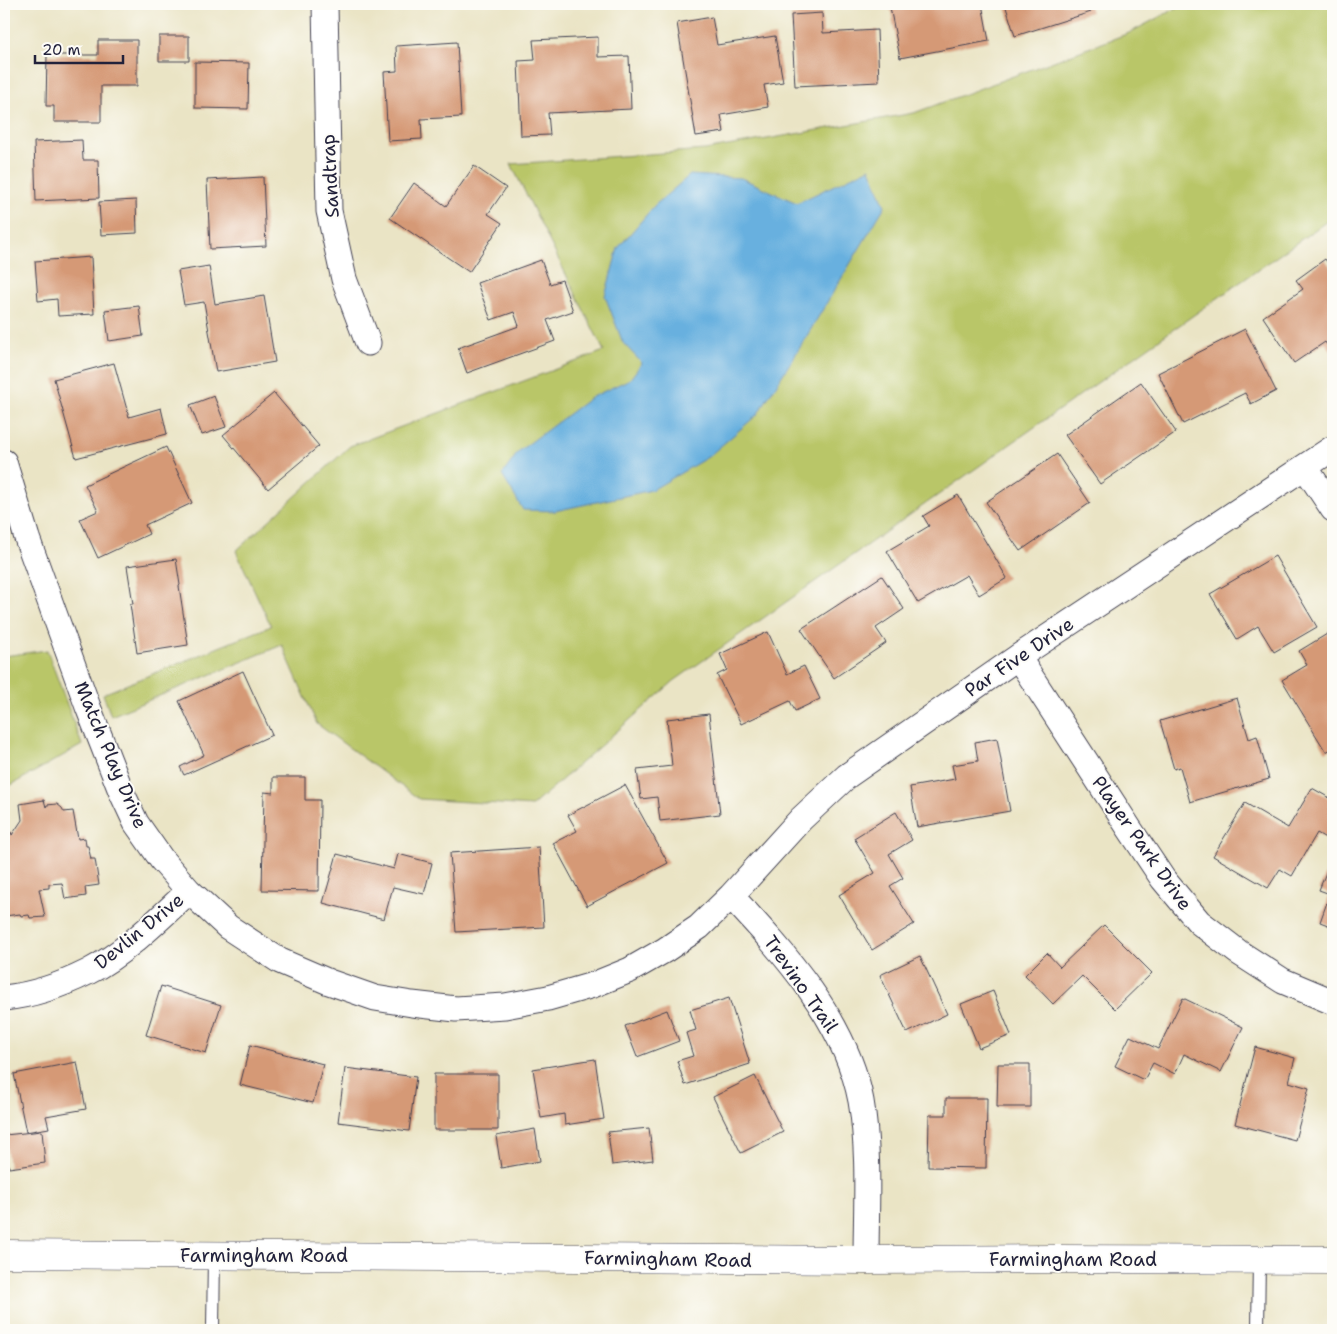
<svg xmlns="http://www.w3.org/2000/svg" width="1337" height="1334" font-family="'Shantell Sans',sans-serif">
  <style>
    .green { fill: #b9c668; stroke: #6e7452 }
    .water { fill: #67b0df; stroke: #44698d }
    .building { fill: #d59976 }
    .lines { fill: none; stroke-linecap: round; stroke-linejoin: round }
    .service-casing { stroke: #403f50; stroke-width: 14 }
    .minor-casing { stroke: #403f50; stroke-width: 27 }
    .tertiary-casing { stroke: #403f50; stroke-width: 29 }
    .service { stroke: #fff; stroke-width: 12 }
    .minor { stroke: #fff; stroke-width: 25 }
    .tertiary { stroke: #fff; stroke-width: 28 }
    .labels { text-anchor: middle; dominant-baseline: central; stroke-width: 4; stroke-linejoin: round; paint-order: stroke }
    .street-label { font-size: 19px; fill: #22223b; stroke: #fdfcf7 }
  </style>
  <rect width="100%" height="100%" fill="#fdfcf7"/>
  <filter id="ink" filterUnits="userSpaceOnUse"><feTurbulence type="fractalNoise" baseFrequency=".02" numOctaves="2"/><feDisplacementMap in="SourceGraphic" scale="10" xChannelSelector="R" yChannelSelector="G"/><feConvolveMatrix kernelMatrix="1 2 1 2 8 2 1 2 1" color-interpolation-filters="sRGB"/></filter>
  <filter id="wash" filterUnits="userSpaceOnUse"><feTurbulence type="fractalNoise" baseFrequency=".0096" numOctaves="4" result="noise"/><feDisplacementMap in="SourceGraphic" scale="20" xChannelSelector="R" yChannelSelector="G"/><feGaussianBlur stdDeviation="1.12" result="paint"/><feColorMatrix in="noise" values="0 0 0 0 0 0 0 0 0 0 0 0 0 0 0 0 0 1.4 0 .05"/><feComposite in="paint" operator="in"/></filter>
  <g filter="url(#wash)">
    <rect width="100%" height="100%" fill="#eae4c5"/>
    <path class="green" d="M 1184,4 L 1333,4 L 1333,217 L 674,681 L 532,806 L 419,799 L 317,724 L 282,645 L 111,716 L 103,694 L 271,626 L 236,551 L 350,446 L 604,351 L 511,164 L 705,150 L 914,113 L 1129,33 Z
      M 47,650 L 82,745 L 4,789 L 4,656 Z"/>
    <path class="water" d="M 870,168 L 885,206 L 799,349 L 757,415 L 708,457 L 652,490 L 555,511 L 523,510 L 502,475 L 519,451 L 590,398 L 630,379 L 642,363 L 623,343 L 605,296 L 618,248 L 655,205 L 690,175 L 741,178 L 797,203 Z"/>
    <g id="blocks">
      <path class="building" d="M 909,4 L 982,4 L 989,41 L 900,58 L 890,7 Z
        M 1005,4 L 1088,4 L 1091,12 L 1015,36 Z
        M 822,13 L 823,33 L 877,30 L 879,82 L 795,86 L 791,15 Z
        M 712,17 L 717,45 L 775,36 L 783,82 L 764,85 L 768,107 L 721,115 L 724,132 L 696,136 L 677,23 Z
        M 159,36 L 189,36 L 189,61 L 159,61 Z
        M 598,37 L 598,57 L 629,56 L 631,109 L 548,113 L 550,135 L 521,136 L 518,61 L 535,60 L 533,40 Z
        M 98,40 L 137,40 L 137,86 L 101,86 L 101,122 L 54,122 L 54,106 L 46,106 L 47,55 L 98,55 Z
        M 457,42 L 461,117 L 421,119 L 422,139 L 388,141 L 384,72 L 397,71 L 396,46 Z
        M 195,62 L 249,63 L 248,109 L 195,108 Z
        M 82,140 L 83,160 L 98,160 L 99,198 L 36,201 L 34,142 Z
        M 474,166 L 506,188 L 488,214 L 502,223 L 469,272 L 390,218 L 414,183 L 446,206 Z
        M 263,177 L 266,246 L 210,249 L 207,180 Z
        M 136,200 L 137,233 L 101,235 L 99,202 Z
        M 91,257 L 94,314 L 58,316 L 57,299 L 38,301 L 35,261 Z
        M 1325,259 L 1333,270 L 1333,353 L 1325,342 L 1294,363 L 1263,317 L 1303,289 L 1296,280 Z
        M 541,260 L 550,284 L 562,280 L 573,311 L 547,320 L 555,341 L 467,373 L 458,348 L 519,326 L 514,312 L 491,320 L 477,283 Z
        M 209,266 L 215,304 L 264,296 L 275,362 L 216,372 L 204,302 L 184,305 L 178,271 Z
        M 139,306 L 143,336 L 109,341 L 105,310 Z
        M 1245,329 L 1276,391 L 1251,404 L 1245,393 L 1183,424 L 1158,373 Z
        M 114,363 L 129,417 L 161,408 L 167,434 L 76,458 L 54,379 Z
        M 1141,382 L 1176,432 L 1100,484 L 1065,435 Z
        M 274,393 L 319,446 L 268,489 L 223,435 Z
        M 214,396 L 226,427 L 202,435 L 190,405 Z
        M 166,447 L 192,503 L 145,525 L 149,534 L 98,558 L 80,519 L 98,511 L 85,485 Z
        M 1057,454 L 1090,503 L 1020,551 L 986,502 Z
        M 958,495 L 1007,578 L 979,595 L 967,575 L 918,603 L 887,551 L 929,526 L 923,516 Z
        M 1275,556 L 1317,627 L 1274,652 L 1258,626 L 1237,639 L 1210,594 Z
        M 176,559 L 180,585 L 179,586 L 188,645 L 137,653 L 130,604 L 133,604 L 127,566 Z
        M 882,576 L 904,609 L 876,628 L 886,643 L 834,678 L 801,629 Z
        M 1332,631 L 1333,632 L 1333,748 L 1326,752 L 1282,680 L 1307,665 L 1299,651 Z
        M 768,632 L 787,674 L 804,666 L 820,699 L 795,711 L 790,701 L 741,724 L 717,675 L 727,670 L 720,654 Z
        M 243,671 L 272,735 L 184,775 L 180,767 L 204,755 L 179,701 Z
        M 1237,698 L 1249,739 L 1257,736 L 1269,779 L 1190,802 L 1180,767 L 1174,769 L 1160,721 Z
        M 709,714 L 720,814 L 660,821 L 657,797 L 641,799 L 637,770 L 672,766 L 667,719 Z
        M 997,738 L 1010,811 L 917,827 L 910,787 L 955,779 L 952,765 L 978,761 L 975,742 Z
        M 273,777 L 305,777 L 305,800 L 320,800 L 319,891 L 262,890 L 264,792 L 273,793 Z
        M 625,785 L 668,863 L 587,906 L 553,843 L 577,831 L 568,815 Z
        M 1312,788 L 1333,800 L 1333,833 L 1329,840 L 1317,833 L 1292,876 L 1280,869 L 1268,888 L 1213,856 L 1245,803 L 1288,828 Z
        M 44,800 L 46,807 L 47,805 L 57,804 L 62,808 L 64,812 L 73,811 L 78,839 L 85,838 L 86,846 L 88,846 L 91,859 L 95,859 L 99,885 L 85,887 L 86,896 L 65,899 L 62,883 L 49,884 L 49,888 L 39,889 L 45,917 L 30,918 L 29,915 L 21,916 L 20,914 L 5,916 L 4,908 L 4,833 L 11,832 L 12,835 L 22,820 L 20,804 Z
        M 896,812 L 912,840 L 889,854 L 903,878 L 890,886 L 914,924 L 872,950 L 839,895 L 875,873 L 854,838 Z
        M 539,847 L 544,927 L 456,932 L 450,853 Z
        M 337,854 L 394,869 L 398,854 L 432,863 L 424,894 L 393,887 L 384,919 L 323,903 Z
        M 1333,855 L 1333,927 L 1320,922 L 1330,894 L 1319,890 Z
        M 1104,925 L 1152,973 L 1115,1009 L 1082,976 L 1053,1004 L 1025,975 L 1047,953 L 1060,967 Z
        M 920,956 L 947,1014 L 907,1033 L 880,975 Z
        M 161,986 L 221,1005 L 206,1053 L 146,1035 Z
        M 993,991 L 1011,1035 L 979,1048 L 961,1004 Z
        M 729,998 L 750,1064 L 685,1085 L 677,1061 L 693,1056 L 686,1033 L 696,1030 L 690,1010 Z
        M 1183,998 L 1243,1027 L 1221,1072 L 1184,1054 L 1175,1074 L 1153,1063 L 1144,1080 L 1115,1066 L 1130,1036 L 1158,1049 Z
        M 667,1010 L 679,1041 L 637,1057 L 625,1026 Z
        M 250,1045 L 323,1064 L 313,1103 L 240,1085 Z
        M 1255,1047 L 1295,1058 L 1289,1082 L 1309,1088 L 1295,1140 L 1235,1124 Z
        M 595,1059 L 604,1119 L 565,1125 L 564,1114 L 541,1118 L 533,1069 Z
        M 77,1062 L 86,1109 L 46,1116 L 49,1128 L 26,1132 L 14,1074 Z
        M 998,1064 L 1030,1064 L 1030,1107 L 997,1107 Z
        M 345,1068 L 416,1077 L 409,1131 L 338,1122 Z
        M 434,1074 L 498,1074 L 498,1130 L 434,1130 Z
        M 755,1076 L 783,1132 L 741,1153 L 713,1097 Z
        M 946,1098 L 987,1098 L 986,1168 L 928,1167 L 929,1115 L 946,1115 Z
        M 649,1128 L 653,1160 L 612,1165 L 608,1132 Z
        M 535,1129 L 540,1161 L 501,1168 L 496,1136 Z
        M 42,1131 L 45,1163 L 9,1168 L 5,1135 Z"/>
    </g>
  </g>
  <g filter="url(#ink)">
    <use href="#blocks" fill-opacity="0" stroke="#403f50" stroke-width="1"/>
    <g class="lines">
      <g class="service-casing">
        <path id="service" d="M 213,1330 L 214,1255
          M 1258,1330 L 1259,1259"/>
      </g>
      <g class="minor-casing">
        <path id="minor" d="M 325,4 L 329,211 L 344,279 L 368,343
          M 4,462 L 27,538 L 88,707 L 121,791 L 136,823 L 162,860 L 189,891 L 228,927 L 280,961 L 329,982 L 375,998 L 412,1004 L 456,1009 L 505,1006 L 548,998 L 593,985 L 630,970 L 665,950 L 699,927 L 731,896 L 801,819 L 847,776 L 1018,657 L 1333,448
          M 1305,467 L 1333,509
          M 1018,657 L 1129,828 L 1163,879 L 1199,922 L 1238,952 L 1283,981 L 1333,1002
          M 731,896 C 785,954 846,1021 861,1101 C 870,1153 866,1208 866,1260
          M 4,998 C 32,995 62,985 88,972 C 124,954 160,918 189,891"/>
      </g>
      <g class="tertiary-casing">
        <path id="tertiary" d="M 4,1254 L 866,1260 L 1056,1259 L 1333,1260"/>
      </g>
      <use href="#service" class="service"/>
      <use href="#minor" class="minor"/>
      <use href="#tertiary" class="tertiary"/>
    </g>
  </g>
  <g class="labels">
    <g class="street-label">
      <text transform="translate(330 176) rotate(-93)">Sandtrap</text>
      <text transform="translate(1019 657) rotate(-34)">Par Five Drive</text>
      <text transform="translate(111 755) rotate(67)">Match Play Drive</text>
      <text transform="translate(1142 843) rotate(55)">Player Park Drive</text>
      <text transform="translate(139 931) rotate(-39)">Devlin Drive</text>
      <text transform="translate(801 984) rotate(55)">Trevino Trail</text>
      <text x="264" y="1255">Farmingham Road</text>
      <text transform="translate(668 1259) rotate(1)">Farmingham Road</text>
      <text x="1073" y="1259">Farmingham Road</text>
    </g>
  </g>
  <rect width="1337" height="1334" fill="none" stroke="#fdfcf7" stroke-width="20"/>
  <path d="M35 55v8h88v-8" fill="none" stroke="#22223b" stroke-width="2.5"/>
  <text x="42" y="55" font-size="15" fill="#22223b" stroke="#fdfcf7" stroke-width="4" paint-order="stroke">20 m</text>
</svg>
